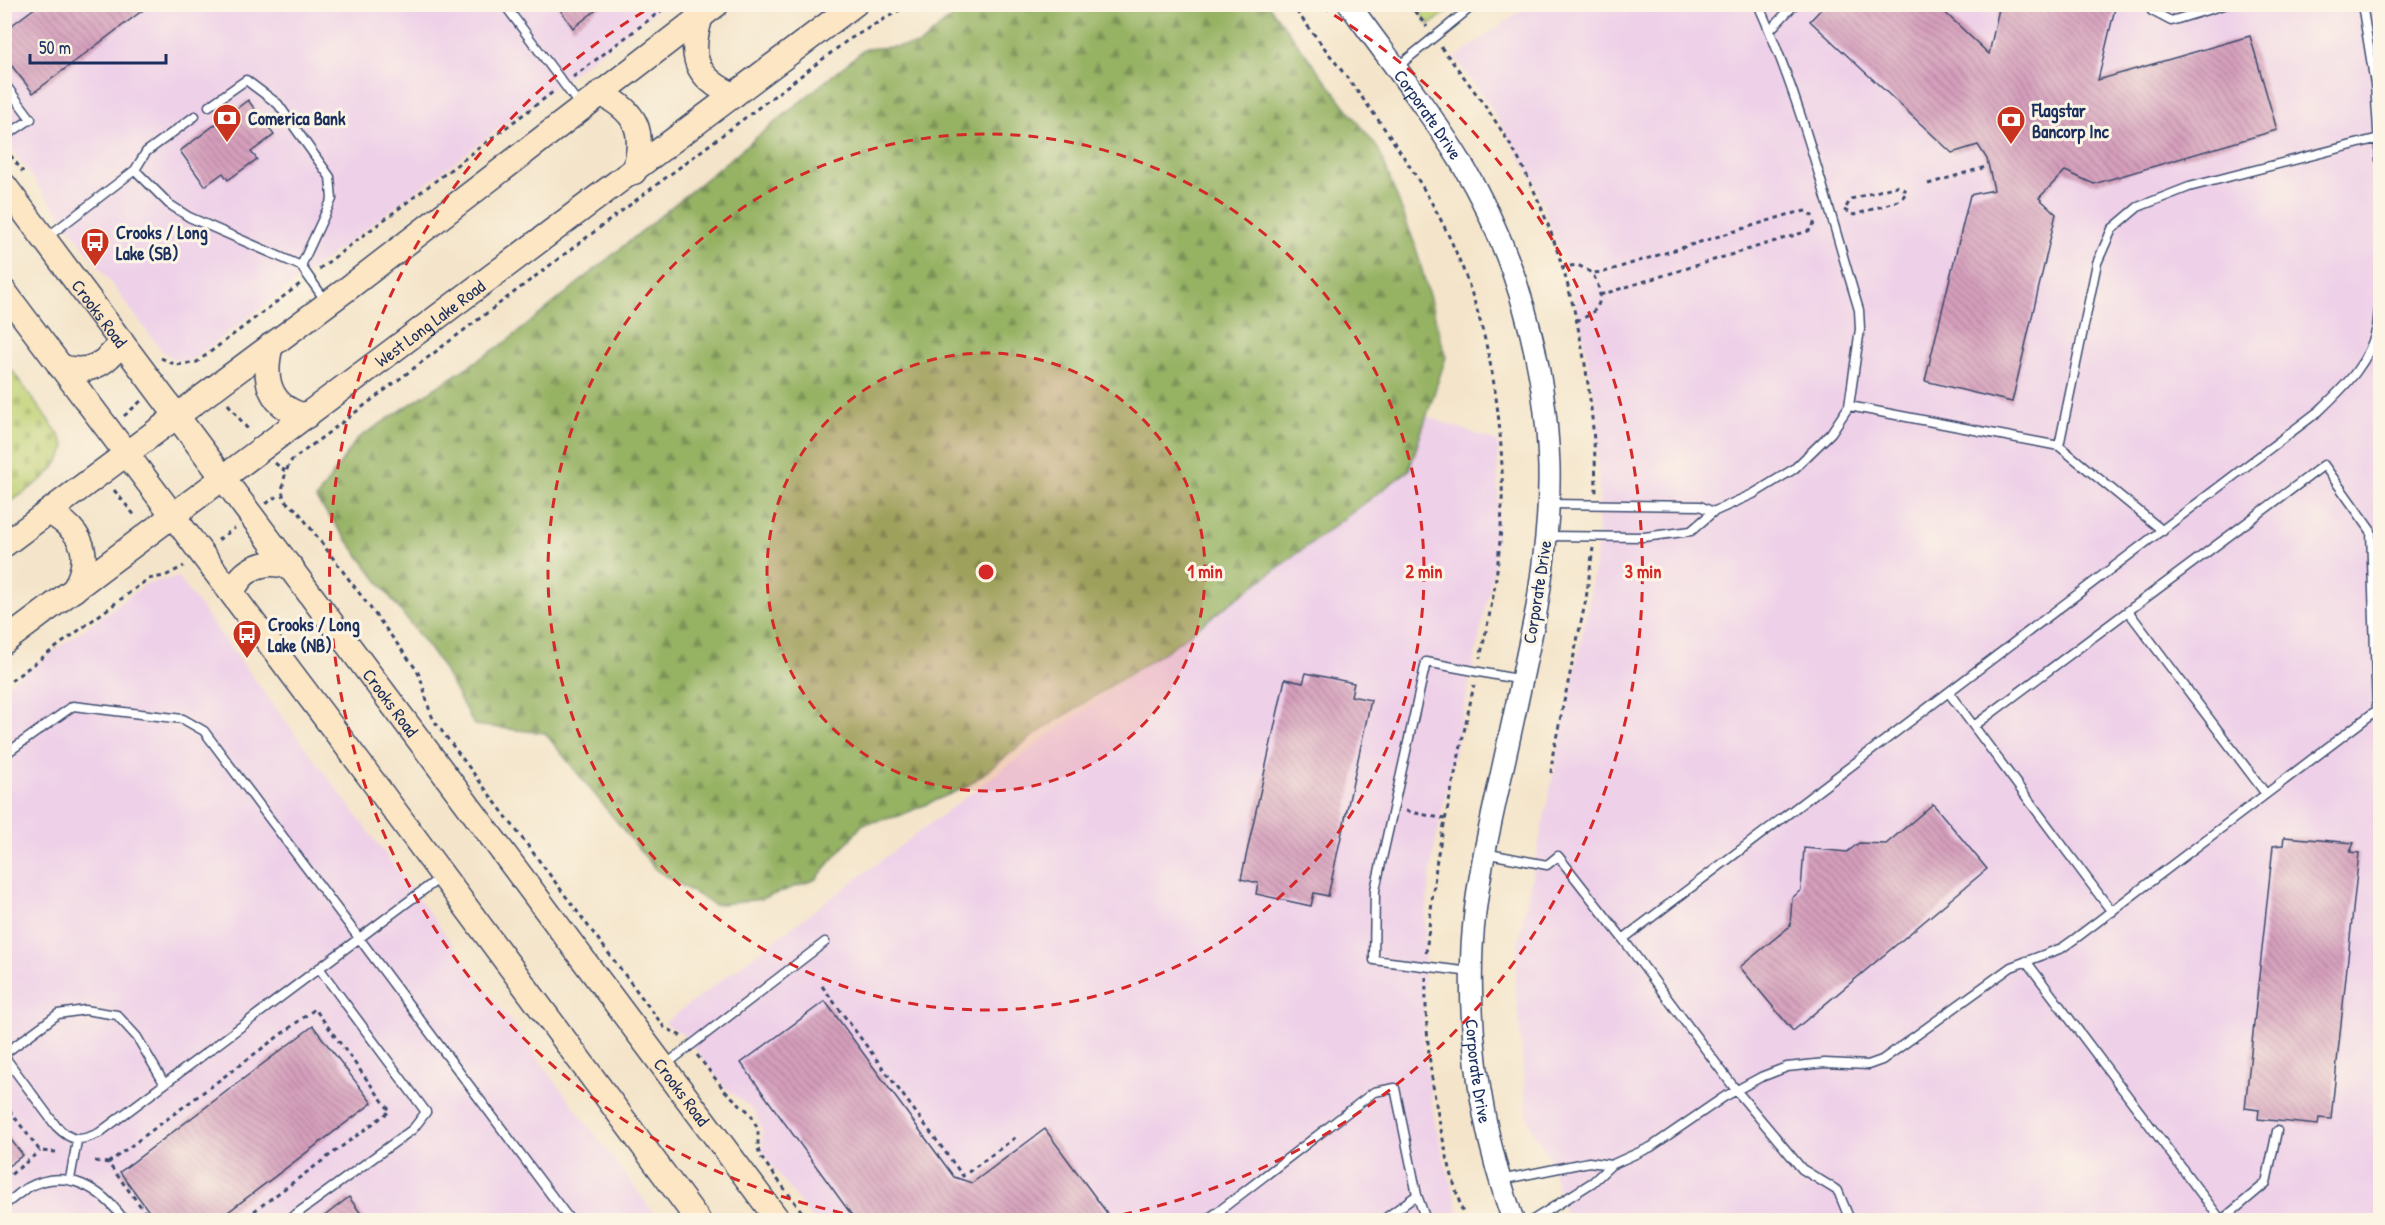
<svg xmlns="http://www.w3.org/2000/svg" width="2385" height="1225" font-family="'Patrick Hand',sans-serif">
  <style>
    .built { fill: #eed0e8 }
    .grass { fill: url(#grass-tufts); stroke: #6c8068; stroke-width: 1.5 }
    .forest { fill: url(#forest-firs); stroke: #587061; stroke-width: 1.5 }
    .cemetery { fill: url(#cemetery-stones); stroke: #6c8068; stroke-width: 1.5 }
    .building { fill: url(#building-back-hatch) }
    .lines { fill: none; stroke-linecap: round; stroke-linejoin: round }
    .service-casing { stroke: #3c4a6e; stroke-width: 11 }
    .tertiary-casing { stroke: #3c4a6e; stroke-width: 24 }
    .secondary-casing { stroke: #3c4a6e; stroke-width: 27 }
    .path { stroke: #3c4a6e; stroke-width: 3; stroke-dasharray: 4.5 4.5; stroke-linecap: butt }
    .service { stroke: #fff; stroke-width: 8 }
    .tertiary { stroke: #fff; stroke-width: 21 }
    .secondary { stroke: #fce6c4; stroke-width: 24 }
    .ring { fill: none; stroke: #d62828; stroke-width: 3; stroke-dasharray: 10 8 }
    .labels { text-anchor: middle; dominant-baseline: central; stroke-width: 6; stroke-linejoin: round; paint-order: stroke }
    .poi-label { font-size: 18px; font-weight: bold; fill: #1b2f5e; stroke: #fcf5e5; text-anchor: start }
    .street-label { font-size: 18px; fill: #1b2f5e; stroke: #fcf5e5 }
    .centre { fill: #d62828; stroke: #fcf5e5; stroke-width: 3 }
    .ring-label { font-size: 18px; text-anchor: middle; font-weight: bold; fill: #d62828; stroke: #fcf5e5; stroke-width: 6; stroke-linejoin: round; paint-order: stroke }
  </style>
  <defs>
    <pattern id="grass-tufts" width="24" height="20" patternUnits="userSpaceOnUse" patternTransform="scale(1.5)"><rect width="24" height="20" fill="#bed072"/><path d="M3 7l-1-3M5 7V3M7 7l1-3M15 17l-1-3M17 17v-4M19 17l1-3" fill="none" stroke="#a3b365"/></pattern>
    <pattern id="forest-firs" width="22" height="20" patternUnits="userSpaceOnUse" patternTransform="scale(1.5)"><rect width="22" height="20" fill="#96b264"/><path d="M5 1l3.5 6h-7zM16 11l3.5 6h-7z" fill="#7a9156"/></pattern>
    <pattern id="cemetery-stones" width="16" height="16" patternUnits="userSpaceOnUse" patternTransform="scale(1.5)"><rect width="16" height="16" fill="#bed072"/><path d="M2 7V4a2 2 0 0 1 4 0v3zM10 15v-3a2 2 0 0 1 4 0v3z" fill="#a3b365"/></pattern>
    <pattern id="building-back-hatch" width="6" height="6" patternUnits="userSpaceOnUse" patternTransform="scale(1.5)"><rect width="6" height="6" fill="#d69fbc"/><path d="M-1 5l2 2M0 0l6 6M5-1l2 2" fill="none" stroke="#ad829c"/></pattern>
  </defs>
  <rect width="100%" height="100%" fill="#fcf5e5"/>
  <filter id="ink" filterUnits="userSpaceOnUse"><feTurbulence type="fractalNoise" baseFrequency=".0167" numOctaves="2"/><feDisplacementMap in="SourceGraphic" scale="12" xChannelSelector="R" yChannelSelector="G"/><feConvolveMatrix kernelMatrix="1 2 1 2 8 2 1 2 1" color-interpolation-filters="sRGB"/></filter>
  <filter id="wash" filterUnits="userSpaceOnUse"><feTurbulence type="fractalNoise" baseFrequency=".008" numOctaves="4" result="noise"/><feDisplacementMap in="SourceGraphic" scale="24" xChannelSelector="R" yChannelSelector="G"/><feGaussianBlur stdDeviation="1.35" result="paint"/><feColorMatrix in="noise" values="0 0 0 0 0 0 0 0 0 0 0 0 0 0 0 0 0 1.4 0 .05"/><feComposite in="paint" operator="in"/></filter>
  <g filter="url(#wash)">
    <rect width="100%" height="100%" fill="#f4e5ca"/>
    <path class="built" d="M 5,5 L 663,5 L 200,354 L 191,360 L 183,361 L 176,360 L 162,351 L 5,141 Z
      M 1529,5 L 2380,5 L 2380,1220 L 1567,1220 L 1547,1154 L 1535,1135 L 1527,1115 L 1515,978 L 1519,939 L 1589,601 L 1597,550 L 1599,495 L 1595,402 L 1581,326 L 1563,259 L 1533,179 L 1488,103 L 1455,58 Z
      M 1426,416 L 1498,442 L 1498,521 L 1494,567 L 1433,854 L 1425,921 L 1423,1043 L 1435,1124 L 1461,1220 L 813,1220 L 763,1154 L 762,1130 L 754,1111 L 726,1088 L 684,1035 L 664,1023 L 998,773 L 1408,470 Z
      M 178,577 L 659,1220 L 5,1220 L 4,687 L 146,584 Z"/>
    <path class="grass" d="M 1414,5 L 1457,5 L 1429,25 Z"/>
    <path class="forest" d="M 966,5 L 1268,5 L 1379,150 L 1415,245 L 1446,357 L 1409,470 L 1169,649 L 1040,731 L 966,787 L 899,816 L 863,824 L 816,879 L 761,899 L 714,905 L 656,870 L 545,733 L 474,725 L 440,663 L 316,499 L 357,439 L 506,342 L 865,49 L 919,45 Z"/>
    <path class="cemetery" d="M 5,361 L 57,432 L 65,446 C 59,474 26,490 5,506 Z"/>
    <g id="blocks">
      <path class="building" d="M 40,4 L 151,4 L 33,93 L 4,56 L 4,31 Z
        M 556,4 L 604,4 L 573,28 Z
        M 1826,4 L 1936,4 L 1989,54 L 2000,4 L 2116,4 L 2098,80 L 2250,36 L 2277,130 L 2094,184 L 2065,171 L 2039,198 L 2056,214 L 2012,402 L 1925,381 L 1970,195 L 1994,190 L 1987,159 L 1978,145 L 1952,153 L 1810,21 Z
        M 248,100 L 274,135 L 251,152 L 257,159 L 228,180 L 223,173 L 205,186 L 180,151 Z
        M 1306,673 L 1354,683 L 1351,696 L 1371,700 L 1328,896 L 1314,893 L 1311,906 L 1256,894 L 1258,883 L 1241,879 L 1285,679 L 1303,683 Z
        M 1933,804 L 1987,869 L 1793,1031 L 1740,967 L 1790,926 L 1792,898 L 1801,890 L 1804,848 L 1847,852 L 1859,843 L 1886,844 Z
        M 2284,837 L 2354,843 L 2350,852 L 2359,853 L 2331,1119 L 2319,1118 L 2318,1125 L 2258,1119 L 2259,1110 L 2245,1108 L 2273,846 L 2283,845 Z
        M 825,1001 L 954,1177 L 972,1183 L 1045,1129 L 1107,1213 L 1098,1221 L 856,1221 L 741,1063 Z
        M 313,1026 L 372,1103 L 216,1221 L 156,1221 L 120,1172 Z
        M 4,1131 L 23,1155 L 4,1169 Z
        M 349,1197 L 366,1221 L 318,1221 Z"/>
    </g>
  </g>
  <g filter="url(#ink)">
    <use href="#blocks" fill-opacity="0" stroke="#3c4a6e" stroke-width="1.5"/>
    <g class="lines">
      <g class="service-casing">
        <path id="service" d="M 504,4 L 581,107
          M 2147,4 L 2152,11 L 2171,21 L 2227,4
          M 2362,4 L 2375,84 L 2380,160
          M 1770,30 L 1795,4
          M 1396,68 L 1475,4
          M 4,83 L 31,119 L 4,137
          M 209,106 L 246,80 L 278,104 L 330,177 L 332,199 L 301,266
          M 135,170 L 169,204 L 189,217 L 301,266 L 327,303
          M 46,238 L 135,170 L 146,152 L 195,116
          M 1849,406 L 2059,446 L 2097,263 L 2112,229 L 2138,207 L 2189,187 L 2379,138
          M 2059,446 L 2163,531
          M 1550,504 L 1700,506 L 1713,512
          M 1547,536 L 1644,537 L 1691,531 L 1713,512 L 1753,494 L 1794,469 L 1831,433 L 1849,406 L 1860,329 L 1859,310 C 1828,208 1802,102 1758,4
          M 1949,693 L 2112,912
          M 1974,726 L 2128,611 L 2266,794
          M 4,755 L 73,706 L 183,719 L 204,731 L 570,1220
          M 1484,853 L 1547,865 L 1558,856 L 1623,939 L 2319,411 C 2344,387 2370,363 2377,327 C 2379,315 2379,301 2380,289
          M 1623,939 L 1736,1090 L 1802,1169 L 1838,1191 L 1850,1220
          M 2026,961 L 2221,1220
          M 1471,972 L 1374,960 L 1375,890 L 1426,662 L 1522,680
          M 4,1054 L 58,1014 L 85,1010 L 117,1015 L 137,1037 L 164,1083
          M 4,1056 L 56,1126 C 72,1142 79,1142 99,1133 L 441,877
          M 664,1066 L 825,942
          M 70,1179 L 77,1141
          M 1500,1180 L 1589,1162 L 1611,1165
          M 4,1205 C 12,1200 19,1193 27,1188 C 66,1166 102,1189 124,1220
          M 1219,1211 L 1374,1092 L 1395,1088 L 1417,1195
          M 288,1220 L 413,1129 L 426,1112 L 319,968
          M 1206,1220 L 1219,1211 L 1226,1220
          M 1383,1220 L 1417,1195 L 1426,1220
          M 1533,1220 L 1593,1182 L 1611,1165 L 1651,1147 L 1724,1097 L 1761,1077 L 1787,1067 L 1825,1063 L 1868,1065 L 1882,1060 L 2011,967 L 2062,948 L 2076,938 L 2377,710 L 2371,531 L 2324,465 L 2128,611
          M 2222,1220 L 2266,1183 L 2277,1131"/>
      </g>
      <g class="tertiary-casing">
        <g id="tertiary">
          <path id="s1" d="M 1349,4 C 1387,57 1428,108 1462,164 C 1516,254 1546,362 1549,467 C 1550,514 1544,560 1537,607 C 1525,666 1512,726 1499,785 C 1487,839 1475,892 1472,947 C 1468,1039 1482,1133 1513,1220"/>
        </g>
      </g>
      <g class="secondary-casing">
        <g id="secondary">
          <path d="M 701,16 C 688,56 695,78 734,95"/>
          <path d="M 600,93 C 637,112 646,131 634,172"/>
          <path id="s2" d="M 4,185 L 778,1220"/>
          <path d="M 4,291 L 360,764 L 698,1220"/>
          <path d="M 271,345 C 262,379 269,408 307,416"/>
          <path d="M 60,366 C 86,376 108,364 121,341"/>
          <path d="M 49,512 C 82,531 94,554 74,590"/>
          <path d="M 4,545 L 347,289 L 717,4"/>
          <path d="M 232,593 C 243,567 265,558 292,568"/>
          <path id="s3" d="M 4,642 L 855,4"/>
        </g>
      </g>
      <path class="path" d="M 1291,4 C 1339,68 1391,131 1430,200 C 1490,304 1511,433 1499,551 C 1496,587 1488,623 1480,658
        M 1409,4 L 1427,27
        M 1441,47 C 1474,90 1508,134 1531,184 C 1575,280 1595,388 1596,493
        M 573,77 L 670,4
        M 5,148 L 23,172
        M 1928,184 L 1989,166
        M 1844,210 L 1854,215 L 1901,200 L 1907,191 L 1896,186 L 1851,199 L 1845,209
        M 1561,267 L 1578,265 L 1592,273 L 1604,272 L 1790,214 L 1806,211 L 1816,219
        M 319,269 L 553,92
        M 1600,295 L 1805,232 L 1811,230 L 1816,219
        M 1576,321 C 1602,312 1606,297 1592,273
        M 161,358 L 176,365 L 197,362 L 300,284
        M 228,404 L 250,432
        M 124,416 L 142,400
        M 275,463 L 285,471
        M 114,490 L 136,517
        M 266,504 L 274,498 L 283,495
        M 218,540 L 235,528
        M 4,686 L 148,579 L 165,576 L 184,566
        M 1551,773 L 1553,753 L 1586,599 L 1593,548
        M 1406,811 L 1445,819
        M 1426,953 L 1437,858 L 1474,685
        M 1426,977 C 1424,1060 1440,1142 1465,1220
        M 822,986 L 963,1176 L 1016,1137
        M 681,1036 L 664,1027 L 435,722 C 425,705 426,686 416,669 L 297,510 C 293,507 288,504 285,500 C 279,492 286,468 291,461 L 848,40 L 910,4
        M 697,1055 L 725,1091 L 751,1114 L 758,1130 L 758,1149 L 760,1156 L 808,1220
        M 4,1103 L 40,1151 L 56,1152
        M 95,1161 L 108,1163 L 151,1220
        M 108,1163 L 315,1009 L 390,1111 L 242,1220
        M 4,1180 L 40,1151"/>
      <use href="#service" class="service"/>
      <use href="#tertiary" class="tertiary"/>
      <use href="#secondary" class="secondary"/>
    </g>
  </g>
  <circle cx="986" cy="572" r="219" fill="#d62828" fill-opacity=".12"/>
  <g class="ring">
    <circle cx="986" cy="572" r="219"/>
    <circle cx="986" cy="572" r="438"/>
    <path d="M878 1220A657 657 0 0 1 653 6M1319 6A657 657 0 0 1 1094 1220"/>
  </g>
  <defs>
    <g id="bank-pin" transform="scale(1.5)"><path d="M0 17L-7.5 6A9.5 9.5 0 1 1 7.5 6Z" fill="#c8321e" stroke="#fcf5e5"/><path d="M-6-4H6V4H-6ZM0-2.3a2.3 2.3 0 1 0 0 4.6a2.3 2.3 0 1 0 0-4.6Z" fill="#fff"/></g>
    <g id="bus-pin" transform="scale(1.5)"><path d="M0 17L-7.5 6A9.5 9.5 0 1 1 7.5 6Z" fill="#c8321e" stroke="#fcf5e5"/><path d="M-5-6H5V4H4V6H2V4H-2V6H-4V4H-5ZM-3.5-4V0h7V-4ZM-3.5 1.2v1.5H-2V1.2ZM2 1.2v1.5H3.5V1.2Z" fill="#fff"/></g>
  </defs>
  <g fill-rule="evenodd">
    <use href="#bank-pin" x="227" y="118"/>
    <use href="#bank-pin" x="2011" y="120"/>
    <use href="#bus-pin" x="95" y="242"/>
    <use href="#bus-pin" x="247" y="634"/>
  </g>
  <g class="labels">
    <g class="poi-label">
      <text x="2032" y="110">Flagstar<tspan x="2032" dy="21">Bancorp Inc</tspan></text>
      <text x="248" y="118">Comerica Bank</text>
      <text x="116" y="232">Crooks / Long<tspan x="116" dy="21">Lake (SB)</tspan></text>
      <text x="268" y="624">Crooks / Long<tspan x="268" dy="21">Lake (NB)</tspan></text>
    </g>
    <g class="street-label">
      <text stroke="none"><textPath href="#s1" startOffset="136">Corporate Drive</textPath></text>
      <text stroke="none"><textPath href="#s2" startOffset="160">Crooks Road</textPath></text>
      <text stroke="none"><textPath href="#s3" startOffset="532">West Long Lake Road</textPath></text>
      <text transform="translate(1537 592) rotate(-81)">Corporate Drive</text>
      <text stroke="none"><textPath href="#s2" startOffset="646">Crooks Road</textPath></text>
      <text stroke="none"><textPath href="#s1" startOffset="1126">Corporate Drive</textPath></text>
      <text stroke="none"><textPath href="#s2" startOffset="1132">Crooks Road</textPath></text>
    </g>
  </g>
  <circle cx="986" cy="572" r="9" class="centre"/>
  <g class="ring-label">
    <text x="1205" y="578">1 min</text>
    <text x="1424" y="578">2 min</text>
    <text x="1643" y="578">3 min</text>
  </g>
  <rect width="2385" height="1225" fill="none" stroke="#fcf5e5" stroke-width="24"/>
  <path d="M30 54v9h136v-9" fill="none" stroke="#1b2f5e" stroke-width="3"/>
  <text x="39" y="54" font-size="18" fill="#1b2f5e" stroke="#fcf5e5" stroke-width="4.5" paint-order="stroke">50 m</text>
</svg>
